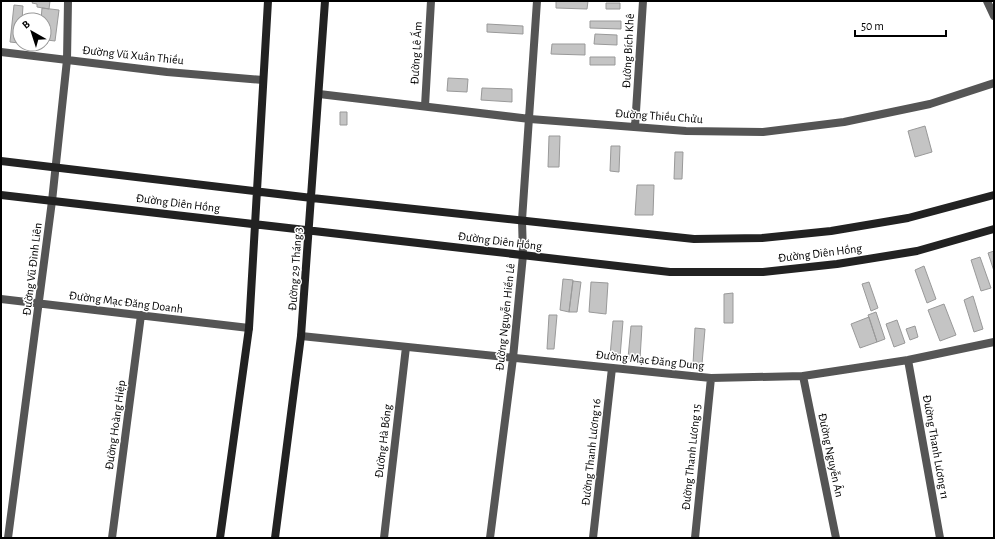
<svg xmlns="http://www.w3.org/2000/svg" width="995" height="539" font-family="'Alegreya Sans',sans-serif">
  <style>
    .building { fill: #c4c4c4; stroke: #999 }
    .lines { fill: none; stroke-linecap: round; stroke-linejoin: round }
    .street { stroke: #555; stroke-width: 8 }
    .secondary { stroke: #222; stroke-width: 8 }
    .labels { text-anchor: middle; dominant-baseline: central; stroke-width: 3; stroke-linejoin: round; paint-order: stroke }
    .street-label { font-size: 12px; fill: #000; stroke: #fff }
  </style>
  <rect width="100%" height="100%" fill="#fff"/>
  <path class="building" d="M 33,1 L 50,1 L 49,9 L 37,7 L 37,4 L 32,3 Z
    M 556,1 L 588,1 L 587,9 L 556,8 Z
    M 606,3 L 620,3 L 620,9 L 606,9 Z
    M 14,5 L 23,6 L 22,20 L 20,20 L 19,43 L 10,42 Z
    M 42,8 L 59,10 L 55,41 L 47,40 L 47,44 L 44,43 L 44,20 L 41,20 Z
    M 590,21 L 621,21 L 621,29 L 590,28 Z
    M 487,24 L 523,26 L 523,34 L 487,32 Z
    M 595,34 L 617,35 L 617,45 L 594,44 Z
    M 552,44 L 585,44 L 585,55 L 551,54 Z
    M 590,57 L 615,57 L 615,65 L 590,65 Z
    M 448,78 L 468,79 L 467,92 L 447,91 Z
    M 482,88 L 512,89 L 512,102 L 481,100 Z
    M 340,112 L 347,112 L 347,125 L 340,125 Z
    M 925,126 L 932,152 L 915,157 L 908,131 Z
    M 549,136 L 560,136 L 559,167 L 548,167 Z
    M 611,146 L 620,146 L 619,172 L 610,171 Z
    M 675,152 L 683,152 L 682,179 L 674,179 Z
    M 637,185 L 654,185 L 653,215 L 635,215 Z
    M 994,251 L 994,271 L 988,253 Z
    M 980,257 L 991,288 L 981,291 L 971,260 Z
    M 924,266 L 936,299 L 927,303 L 915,270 Z
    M 563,279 L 573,280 L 569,312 L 560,310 Z
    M 573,281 L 581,282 L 577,312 L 569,312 Z
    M 591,282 L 608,283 L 606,314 L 589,312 Z
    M 869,282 L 878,308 L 871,311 L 862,284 Z
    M 733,293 L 733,323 L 724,323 L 724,294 Z
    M 973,296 L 983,329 L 974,332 L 964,300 Z
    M 944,304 L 956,335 L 940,341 L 928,310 Z
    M 876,312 L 885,339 L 877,342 L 868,315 Z
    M 549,315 L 557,315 L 554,349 L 547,349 Z
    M 869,317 L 877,342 L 860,348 L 851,324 Z
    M 897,320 L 905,343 L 894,347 L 886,324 Z
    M 613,321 L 623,321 L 620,357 L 610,356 Z
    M 631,326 L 642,326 L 640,359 L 628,358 Z
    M 915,326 L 918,337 L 910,340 L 906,329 Z
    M 695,328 L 705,329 L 702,364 L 693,364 Z"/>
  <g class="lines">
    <path class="street" d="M 987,1 L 994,16
      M 1,52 L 167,72 L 263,80
      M 319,94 L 530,119 L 686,131 L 763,132 L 844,122 L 930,104 L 994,83
      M 425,106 L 431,1
      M 635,127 L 643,1
      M 1,299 L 249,328
      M 301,336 L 711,378 L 803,376 L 908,360 L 994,342
      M 908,360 L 940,538
      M 803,376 L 836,538
      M 8,538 L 52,201 L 67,60 L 68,1
      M 112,538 L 141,315
      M 384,538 L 406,347
      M 490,538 L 513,358 L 523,255 L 522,220 L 537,1
      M 593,538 L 612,368
      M 695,538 L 711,378"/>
    <path class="secondary" d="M 1,161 L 312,198 L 694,239 L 762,238 L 831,231 L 908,218 L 994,195
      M 1,195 L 670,272 L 763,272 L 837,264 L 917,251 L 994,229
      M 220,538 L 249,328 L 268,1
      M 275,538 L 301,336 L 325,1"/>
  </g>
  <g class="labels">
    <g class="street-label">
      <text transform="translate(628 51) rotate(-87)">Đường Bích Khê</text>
      <text transform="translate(416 53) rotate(-87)">Đường Lê Ấm</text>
      <text transform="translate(133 55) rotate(6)">Đường Vũ Xuân Thiều</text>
      <text transform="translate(659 116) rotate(4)">Đường Thiều Chửu</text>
      <text transform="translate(178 203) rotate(7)">Đường Diên Hồng</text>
      <text transform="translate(500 241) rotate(7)">Đường Diên Hồng</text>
      <text transform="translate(820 253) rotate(-7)">Đường Diên Hồng</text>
      <text transform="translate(32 269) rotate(-83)">Đường Vũ Đình Liên</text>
      <text transform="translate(295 269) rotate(-86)">Đường 29 Tháng 3</text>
      <text transform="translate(126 302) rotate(7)">Đường Mạc Đăng Doanh</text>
      <text transform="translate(505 317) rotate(-84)">Đường Nguyễn Hiến Lê</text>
      <text transform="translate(650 360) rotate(6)">Đường Mạc Đăng Dung</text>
      <text transform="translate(115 425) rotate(-82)">Đường Hoàng Hiệp</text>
      <text transform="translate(383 441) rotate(-83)">Đường Hà Bồng</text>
      <text transform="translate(936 447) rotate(80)">Đường Thanh Lương 11</text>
      <text transform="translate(591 452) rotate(-84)">Đường Thanh Lương 16</text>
      <text transform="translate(831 455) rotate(78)">Đường Nguyễn Ân</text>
      <text transform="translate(691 457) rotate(-84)">Đường Thanh Lương 15</text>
    </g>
  </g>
  <rect width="995" height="539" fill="none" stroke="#000000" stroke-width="4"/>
  <g transform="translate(32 32) rotate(321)"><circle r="19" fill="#ffffff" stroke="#999999"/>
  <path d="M0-3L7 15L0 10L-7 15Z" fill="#000000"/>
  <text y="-6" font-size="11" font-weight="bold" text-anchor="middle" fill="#000000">B</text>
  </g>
  <path d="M855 30v6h91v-6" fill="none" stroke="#000000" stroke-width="2"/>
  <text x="861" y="30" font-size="12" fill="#000000" stroke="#ffffff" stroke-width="3" paint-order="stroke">50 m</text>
</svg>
